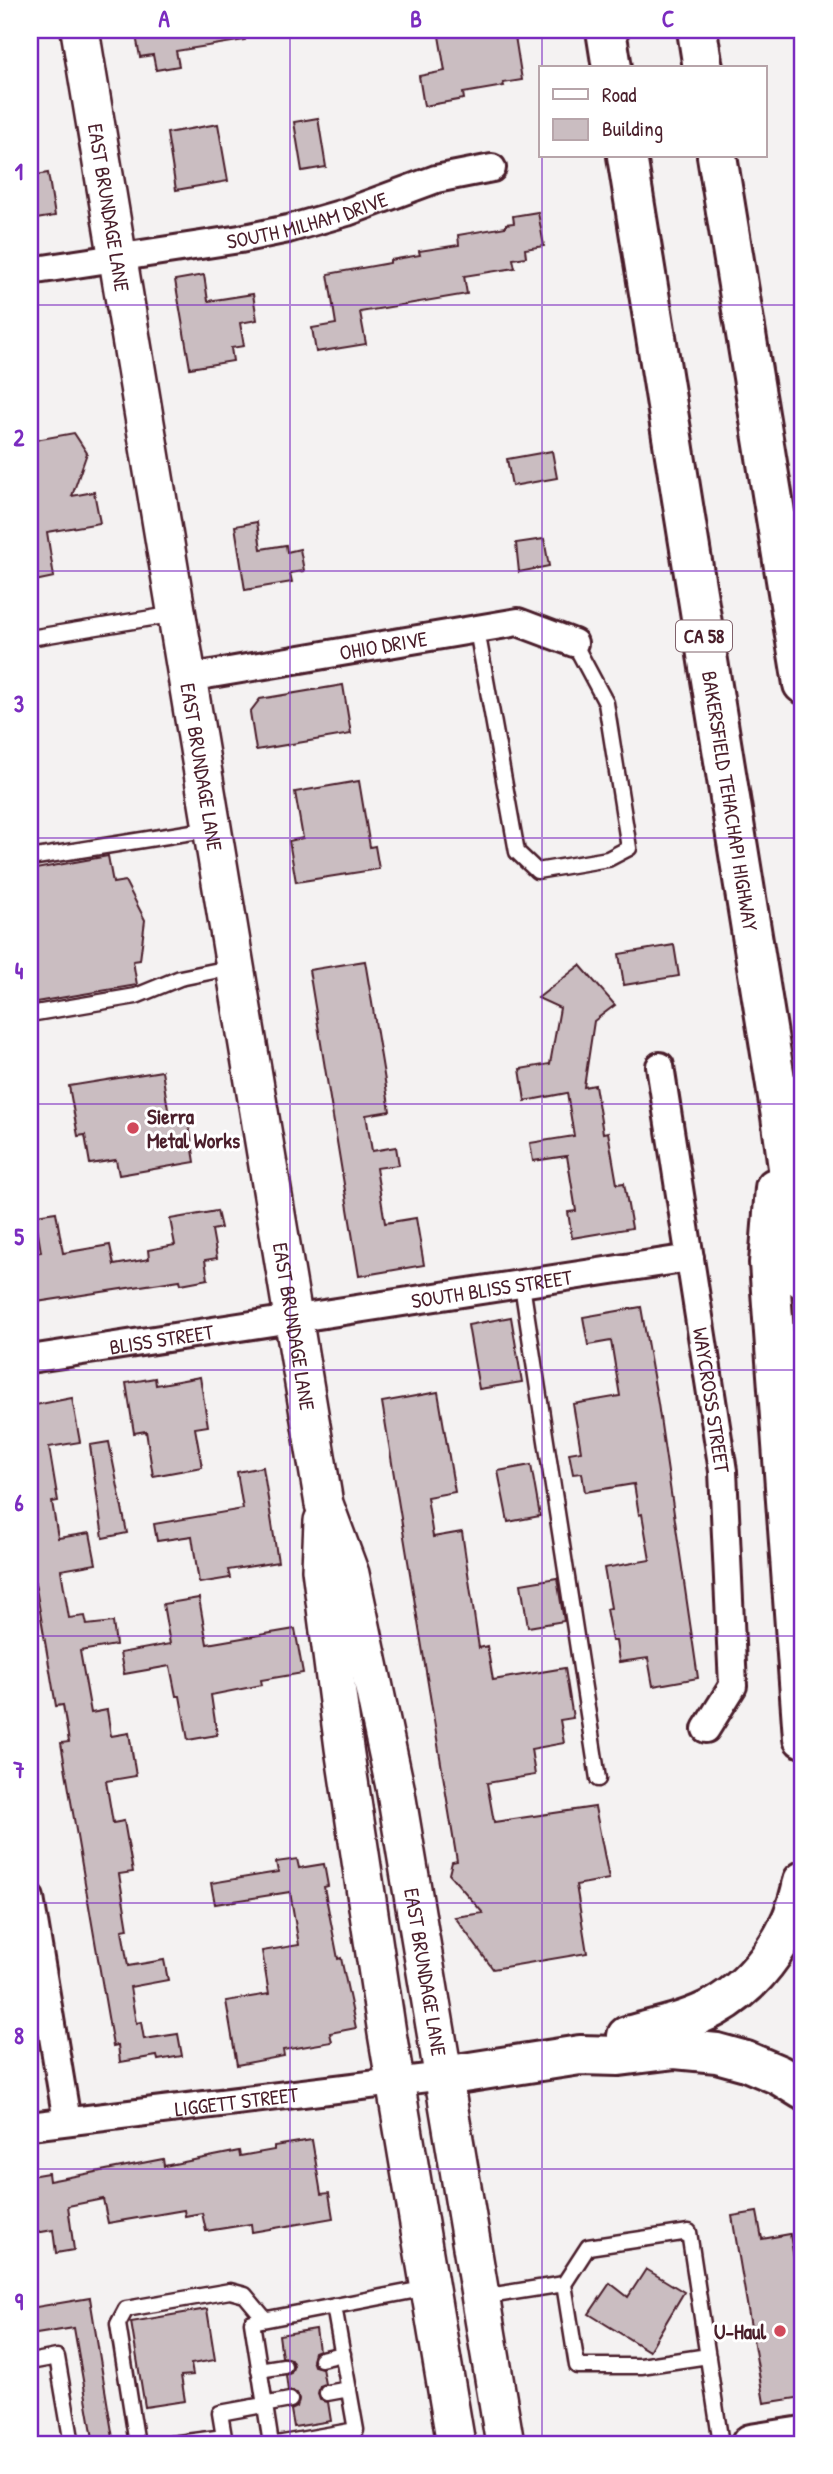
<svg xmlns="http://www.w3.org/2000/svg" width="833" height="2474" font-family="'Patrick Hand',sans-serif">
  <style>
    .building { fill: #cabdc1; stroke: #4a1f2b; stroke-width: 2 }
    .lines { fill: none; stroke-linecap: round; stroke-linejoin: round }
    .lane-casing { stroke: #4a1f2b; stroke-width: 19 }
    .street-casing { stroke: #4a1f2b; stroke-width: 32 }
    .secondary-casing { stroke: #4a1f2b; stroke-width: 42 }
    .highway-casing { stroke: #4a1f2b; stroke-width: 44 }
    .lane { stroke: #fff; stroke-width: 14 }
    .street { stroke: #fff; stroke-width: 26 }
    .secondary { stroke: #fff; stroke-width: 37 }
    .highway { stroke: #fff; stroke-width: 38 }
    .grid { fill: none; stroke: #7b2cbf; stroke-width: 2; stroke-opacity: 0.55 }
    .poi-dot { fill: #d1495b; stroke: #fff; stroke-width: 2.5 }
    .labels { text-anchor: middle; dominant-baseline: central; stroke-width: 6; stroke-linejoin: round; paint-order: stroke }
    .shield { fill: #fff; stroke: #80626b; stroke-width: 2 }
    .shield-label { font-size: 19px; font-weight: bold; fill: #4a1f2b }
    .street-label { font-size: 21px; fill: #4a1f2b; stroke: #fff }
    .poi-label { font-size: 21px; font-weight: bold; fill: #4a1f2b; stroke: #fff; text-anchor: start }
    .neatline { fill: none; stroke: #7b2cbf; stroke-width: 2.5 }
    .grid-label { font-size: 23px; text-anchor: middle; font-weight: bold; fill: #7b2cbf }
  </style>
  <rect width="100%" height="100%" fill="#f4f2f2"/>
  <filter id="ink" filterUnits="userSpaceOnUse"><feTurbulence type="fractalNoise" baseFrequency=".0143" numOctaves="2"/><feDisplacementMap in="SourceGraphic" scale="14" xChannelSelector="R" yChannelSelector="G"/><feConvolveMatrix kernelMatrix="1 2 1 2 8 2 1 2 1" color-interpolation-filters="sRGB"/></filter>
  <g filter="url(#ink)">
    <path class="building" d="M 135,30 L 244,30 L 245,40 L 176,51 L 179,66 L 156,70 L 153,55 L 140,57 Z
      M 438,30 L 514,30 L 522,80 L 503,83 L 504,86 L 463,93 L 464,99 L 424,106 L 419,76 L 445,71 Z
      M 318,118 L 326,167 L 302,171 L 294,122 Z
      M 218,124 L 228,181 L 176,190 L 167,133 Z
      M 48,173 L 55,216 L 30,220 L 30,176 Z
      M 538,212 L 544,246 L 525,249 L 526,257 L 513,259 L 515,268 L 464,276 L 467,294 L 360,312 L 366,344 L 316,352 L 312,328 L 336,324 L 328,274 L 390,263 L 390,260 L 420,255 L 419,251 L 459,245 L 458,235 L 506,227 L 506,224 L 514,223 L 513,216 Z
      M 204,275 L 208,301 L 253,294 L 257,320 L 240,323 L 244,346 L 231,348 L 233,361 L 190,368 L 175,280 Z
      M 74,433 L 87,453 L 72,496 L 94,492 L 100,523 L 47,532 L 54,577 L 30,582 L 30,441 Z
      M 552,451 L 557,478 L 512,486 L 507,459 Z
      M 257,522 L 261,549 L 286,545 L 287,552 L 300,549 L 304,571 L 290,573 L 292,582 L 245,590 L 235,526 Z
      M 544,539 L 549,566 L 519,572 L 516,543 Z
      M 343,685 L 351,734 L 256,750 L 250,712 L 260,699 Z
      M 359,781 L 370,847 L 375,846 L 379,869 L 296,882 L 289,841 L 303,838 L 295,792 Z
      M 108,856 L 113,883 L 125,881 L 145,920 L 140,960 L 133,961 L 137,985 L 30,1003 L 30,870 Z
      M 674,945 L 679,976 L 624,985 L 619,954 Z
      M 365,961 L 390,1111 L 366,1115 L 372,1151 L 396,1147 L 399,1165 L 376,1168 L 385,1223 L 416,1218 L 424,1265 L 359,1276 L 309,970 Z
      M 580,965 L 615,1005 L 594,1021 L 584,1087 L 595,1085 L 603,1133 L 608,1132 L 617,1184 L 624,1183 L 632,1228 L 572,1238 L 568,1212 L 576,1211 L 567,1156 L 533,1161 L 530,1143 L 574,1136 L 567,1093 L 525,1101 L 520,1069 L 550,1064 L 560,1008 L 538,998 Z
      M 162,1071 L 170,1122 L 188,1119 L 195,1162 L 119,1175 L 116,1160 L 90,1164 L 85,1135 L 78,1136 L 69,1086 Z
      M 217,1211 L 221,1228 L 212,1230 L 217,1258 L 205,1260 L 208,1279 L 181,1284 L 180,1280 L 30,1303 L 30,1254 L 41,1252 L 35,1215 L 56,1212 L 63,1253 L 110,1245 L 114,1265 L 149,1259 L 148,1250 L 175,1245 L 170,1219 Z
      M 641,1307 L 658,1404 L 698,1678 L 653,1686 L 648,1658 L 619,1662 L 616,1641 L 612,1641 L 606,1609 L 611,1608 L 604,1568 L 650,1560 L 642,1514 L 639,1515 L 634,1484 L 585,1492 L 582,1473 L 573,1474 L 569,1453 L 581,1451 L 573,1404 L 620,1396 L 611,1341 L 588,1345 L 583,1317 Z
      M 511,1317 L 522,1382 L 479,1389 L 468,1325 Z
      M 200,1377 L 208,1426 L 195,1428 L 202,1467 L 153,1476 L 146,1431 L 134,1433 L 126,1383 L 155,1378 L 156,1385 Z
      M 438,1392 L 455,1492 L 427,1497 L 433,1537 L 462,1532 L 479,1648 L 487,1646 L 493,1680 L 565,1668 L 573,1718 L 560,1720 L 564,1743 L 531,1749 L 535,1775 L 487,1783 L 494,1822 L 595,1807 L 609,1879 L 576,1885 L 587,1953 L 493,1969 L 455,1917 L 483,1913 L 449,1874 L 452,1862 L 457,1861 L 382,1402 Z
      M 72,1398 L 80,1442 L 49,1447 L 58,1501 L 52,1502 L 58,1538 L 90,1533 L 96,1564 L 61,1570 L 69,1618 L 85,1616 L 87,1625 L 113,1622 L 116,1645 L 80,1651 L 91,1713 L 107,1710 L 111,1736 L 129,1733 L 136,1776 L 106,1781 L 113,1823 L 124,1821 L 133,1872 L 119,1874 L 128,1929 L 122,1930 L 128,1966 L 164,1960 L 168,1980 L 130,1987 L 136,2023 L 141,2022 L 144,2039 L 178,2034 L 182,2056 L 158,2060 L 157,2056 L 120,2062 L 118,2045 L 113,2046 L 61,1743 L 69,1742 L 63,1705 L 56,1706 L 30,1553 L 30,1406 Z
      M 109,1442 L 127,1533 L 103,1538 L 90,1445 Z
      M 531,1465 L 540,1516 L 508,1522 L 498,1471 Z
      M 263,1467 L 278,1562 L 228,1570 L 230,1578 L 199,1583 L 192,1536 L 157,1541 L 154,1524 L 243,1509 L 237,1472 Z
      M 557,1578 L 564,1621 L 528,1627 L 521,1584 Z
      M 199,1598 L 207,1644 L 295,1629 L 303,1673 L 261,1680 L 262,1685 L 211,1695 L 217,1735 L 188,1740 L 180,1696 L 176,1696 L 170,1666 L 124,1674 L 120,1653 L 170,1644 L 163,1604 Z
      M 297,1859 L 299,1868 L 324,1864 L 328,1886 L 324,1887 L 338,1959 L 341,1958 L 356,2028 L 330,2033 L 332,2042 L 283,2050 L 284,2056 L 237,2065 L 226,2001 L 269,1994 L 262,1951 L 299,1945 L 290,1892 L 215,1904 L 211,1883 L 278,1872 L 276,1862 Z
      M 312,2140 L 321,2194 L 329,2193 L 333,2218 L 252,2232 L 251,2224 L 206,2231 L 202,2213 L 185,2216 L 184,2210 L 108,2223 L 103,2199 L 68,2206 L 74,2250 L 56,2253 L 53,2230 L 30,2234 L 30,2176 L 48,2173 L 49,2181 L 163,2159 L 164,2166 L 239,2151 L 240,2156 L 274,2150 L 274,2146 Z
      M 757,2212 L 762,2239 L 790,2234 L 803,2312 L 803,2397 L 764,2403 L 732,2216 Z
      M 646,2269 L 684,2292 L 649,2351 L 589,2314 L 610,2283 L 628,2297 Z
      M 90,2298 L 114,2444 L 94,2444 L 74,2328 L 30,2335 L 30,2308 Z
      M 207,2309 L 215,2360 L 191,2364 L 193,2375 L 181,2376 L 185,2401 L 145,2407 L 131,2322 Z
      M 316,2329 L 319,2350 L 314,2352 L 312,2360 L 314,2366 L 322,2368 L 325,2384 L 320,2386 L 318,2394 L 320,2400 L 328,2402 L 331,2421 L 294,2427 L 291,2410 L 297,2407 L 299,2399 L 297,2393 L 288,2391 L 286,2375 L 291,2373 L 294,2365 L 291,2359 L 282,2357 L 279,2335 Z"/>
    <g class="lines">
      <g class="lane-casing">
        <path id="lane" d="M 477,630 L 517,852 L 537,871 L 608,859 L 629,848 L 606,703 L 574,643
          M 30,638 L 176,614
          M 30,858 L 211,829
          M 30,1014 L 136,996 L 180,978 L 234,967
          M 522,1285 L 598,1779
          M 564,2284 L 577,2366 L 641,2366 L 708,2356
          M 482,2297 L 564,2284 L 588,2247 L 689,2232 L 721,2444
          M 321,2359 L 343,2354
          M 30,2362 L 57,2357 L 72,2444
          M 259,2370 L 284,2366
          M 327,2393 L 349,2389
          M 224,2437 L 220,2413 L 290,2400
          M 137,2444 L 118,2324 L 126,2309 L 230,2291 L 245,2295 L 265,2319
          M 171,2444 L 224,2437 L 225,2444
          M 271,2444 L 252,2322 L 428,2288
          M 277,2444 L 356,2430 L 334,2306"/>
      </g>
      <g class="street-casing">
        <g id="street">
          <path id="s1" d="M 30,271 L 240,239 L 288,229 L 347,212 L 436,179 L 492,168"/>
          <path id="s2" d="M 188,678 L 518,622 L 574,643"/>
          <path id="s3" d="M 660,1066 L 723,1471 L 733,1686 L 706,1729"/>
          <path id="s4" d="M 30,1359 L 690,1258"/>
          <path d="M 30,1898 L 67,2121"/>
          <path id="s5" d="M 30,2126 L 444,2076"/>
        </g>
      </g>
      <g class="secondary-casing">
        <g id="secondary">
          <path id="s6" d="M 80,30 L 324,1504 L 350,1574 L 395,1787 L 505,2444"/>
          <path d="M 323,1521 L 321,1569 L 344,1748 L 387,2033 L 456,2444"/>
        </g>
      </g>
      <g class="highway-casing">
        <g id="highway">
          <path d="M 606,30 L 612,68"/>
          <path d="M 697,30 L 703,68"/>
          <path id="s7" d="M 627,156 L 781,1116 L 803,1279"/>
          <path d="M 717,156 L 803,684"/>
          <path d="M 775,1188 L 769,1263 L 803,1738"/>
          <path d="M 627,2036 C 656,2028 688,2022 715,2007 C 760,1982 794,1931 803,1881"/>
          <path d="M 444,2076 L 580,2055 L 619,2056 L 675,2049 L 717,2053 L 746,2061 L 779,2075 L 803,2090"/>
          <path d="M 751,2444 L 803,2436"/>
        </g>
      </g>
      <use href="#lane" class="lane"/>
      <use href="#street" class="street"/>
      <use href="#secondary" class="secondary"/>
      <use href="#highway" class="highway"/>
    </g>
  </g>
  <path class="grid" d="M 290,30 L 290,2444M 542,30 L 542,68M 542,156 L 542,2444M 30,305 L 803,305M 30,571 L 803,571M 30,838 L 803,838M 30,1104 L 803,1104M 30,1370 L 803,1370M 30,1636 L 803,1636M 30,1903 L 803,1903M 30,2169 L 803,2169"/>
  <g class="poi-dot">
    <circle cx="133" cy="1128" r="7"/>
    <circle cx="780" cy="2331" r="7"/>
  </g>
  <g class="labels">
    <rect class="shield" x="676" y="620.5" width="56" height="31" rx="5"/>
    <g class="shield-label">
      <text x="704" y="636">CA 58</text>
    </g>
    <g class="street-label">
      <text stroke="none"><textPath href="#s6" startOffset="180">EAST BRUNDAGE LANE</textPath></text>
      <text stroke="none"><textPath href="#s1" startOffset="282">SOUTH MILHAM DRIVE</textPath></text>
      <text stroke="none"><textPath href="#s2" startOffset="198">OHIO DRIVE</textPath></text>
      <text stroke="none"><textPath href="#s6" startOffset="747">EAST BRUNDAGE LANE</textPath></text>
      <text stroke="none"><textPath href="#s7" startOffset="653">BAKERSFIELD TEHACHAPI HIGHWAY</textPath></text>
      <text stroke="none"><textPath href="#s4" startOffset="467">SOUTH BLISS STREET</textPath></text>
      <text stroke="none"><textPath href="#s6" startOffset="1314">EAST BRUNDAGE LANE</textPath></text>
      <text stroke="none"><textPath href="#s4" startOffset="133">BLISS STREET</textPath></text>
      <text stroke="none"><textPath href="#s3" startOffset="338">WAYCROSS STREET</textPath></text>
      <text stroke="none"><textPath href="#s6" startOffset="1974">EAST BRUNDAGE LANE</textPath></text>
      <text stroke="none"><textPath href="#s5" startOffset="208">LIGGETT STREET</textPath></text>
    </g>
    <g class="poi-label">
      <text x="147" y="1116">Sierra<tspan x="147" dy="24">Metal Works</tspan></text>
      <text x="766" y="2331" text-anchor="end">U-Haul</text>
    </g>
  </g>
  <rect width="833" height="2474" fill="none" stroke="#fff" stroke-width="77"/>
  <rect x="539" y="66" width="228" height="91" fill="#ffffff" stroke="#b7a5aa" stroke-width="2"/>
  <rect x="553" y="89" width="35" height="10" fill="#ffffff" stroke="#b7a5aa" stroke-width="2"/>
  <text x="602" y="102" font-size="21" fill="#4a1f2b">Road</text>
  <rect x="553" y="119" width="35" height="21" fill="#cabdc1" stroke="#b7a5aa" stroke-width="2"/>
  <text x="602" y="136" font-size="21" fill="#4a1f2b">Building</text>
  <rect x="38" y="38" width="756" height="2398" class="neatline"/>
  <g class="grid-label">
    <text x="164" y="27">A</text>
    <text x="416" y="27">B</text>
    <text x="668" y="27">C</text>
    <text x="19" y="180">1</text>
    <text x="19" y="446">2</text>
    <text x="19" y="712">3</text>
    <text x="19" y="979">4</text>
    <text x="19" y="1245">5</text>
    <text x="19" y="1511">6</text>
    <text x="19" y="1778">7</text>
    <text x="19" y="2044">8</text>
    <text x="19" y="2310">9</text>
  </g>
</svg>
